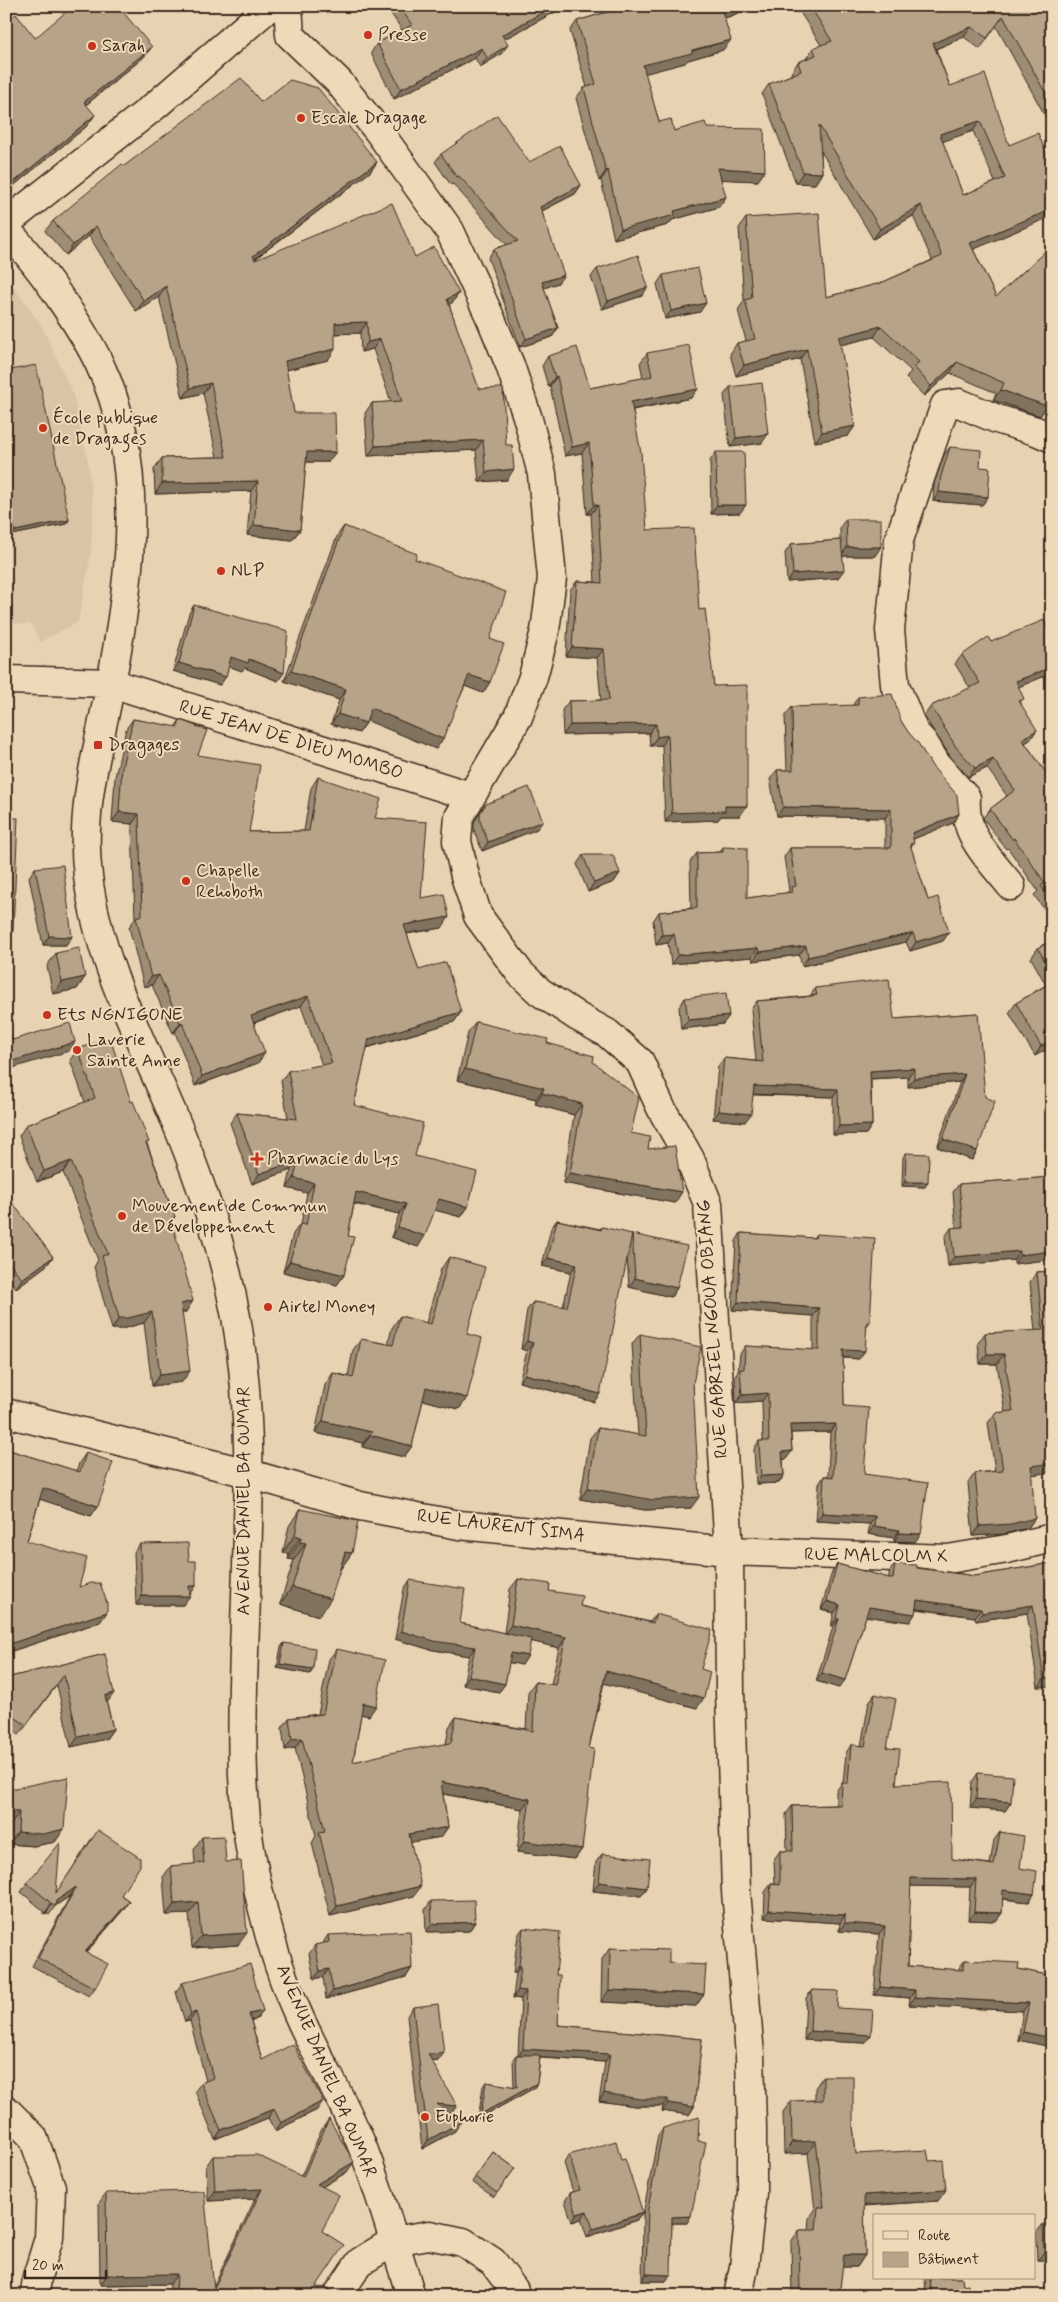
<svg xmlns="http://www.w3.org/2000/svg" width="1058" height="2302" font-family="Mynerve,sans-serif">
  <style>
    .built { fill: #d9c5a5 }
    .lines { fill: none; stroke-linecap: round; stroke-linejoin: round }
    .minor-casing { stroke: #3b2a1e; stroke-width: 31 }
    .major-casing { stroke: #3b2a1e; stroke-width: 31 }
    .minor { stroke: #eedab8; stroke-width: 28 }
    .major { stroke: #eedab8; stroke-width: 28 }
    .wall { fill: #9d8d75; stroke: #3b2a1e; fill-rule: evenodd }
    .shaded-wall { fill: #80735f; stroke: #3b2a1e }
    .building { fill: #b7a488; stroke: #3b2a1e; fill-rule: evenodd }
    .poi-dot { fill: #c8321e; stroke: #eedab8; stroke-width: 2 }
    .labels { text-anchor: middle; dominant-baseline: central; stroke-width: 4; stroke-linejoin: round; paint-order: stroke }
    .poi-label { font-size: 18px; fill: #3b2a1e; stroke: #eedab8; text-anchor: start }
    .street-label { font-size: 18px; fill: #3b2a1e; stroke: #eedab8 }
  </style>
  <rect width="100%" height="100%" fill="#e7d3b2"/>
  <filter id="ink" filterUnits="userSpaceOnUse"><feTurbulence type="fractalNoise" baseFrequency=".02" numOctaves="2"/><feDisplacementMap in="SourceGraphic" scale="10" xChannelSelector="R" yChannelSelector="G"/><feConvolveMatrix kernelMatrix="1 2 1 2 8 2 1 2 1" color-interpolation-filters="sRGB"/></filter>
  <g filter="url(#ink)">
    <path class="built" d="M 6,276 L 42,326 L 73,394 L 88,461 L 93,508 L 91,554 L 78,622 L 40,642 L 31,624 L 6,624 Z"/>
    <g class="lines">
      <g class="minor-casing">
        <path id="minor" d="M 288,6 L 290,35 L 338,81 L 379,132 L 450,231 L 491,319 L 510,365 L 528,419 L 542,474 L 552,578 L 545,631 L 533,677 L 518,717 L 459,817 L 457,841 L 465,876 L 478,916 L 520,973 L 540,992 L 578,1017 L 607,1033 L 640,1062 L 661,1108 L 690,1159 L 708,1204 L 729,1551 L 730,1692 L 736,1891 L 750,2055 L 752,2127 L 752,2193 L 744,2267 L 738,2296
          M 6,223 L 156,105 L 270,6
          M 111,683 L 470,796
          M 1011,886 C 989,858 963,836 966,798 L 937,765 L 924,743 L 914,732 L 895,685 L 890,630 L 899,540 L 945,405 L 959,403 L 997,419 L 1036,431 L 1052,438
          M 6,1413 L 236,1470 L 360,1506 L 459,1525 L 729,1551 L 948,1559 L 1007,1549 L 1052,1538
          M 6,2110 L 33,2137 L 51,2187 L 49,2238 L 37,2277 L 35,2296
          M 337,2296 L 360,2262 L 394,2241 L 429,2235 L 463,2242 L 493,2262 L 514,2290 L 515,2296"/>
      </g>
      <g class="major-casing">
        <path id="major" d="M 6,230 C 24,248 39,268 54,289 C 70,313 87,337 99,363 C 147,462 131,579 111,683 C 99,746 79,810 88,876 C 98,959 138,1033 171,1110 C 199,1176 223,1246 236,1317 C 257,1435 246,1566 243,1685 C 242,1739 241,1794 250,1848 C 260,1905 274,1961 298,2014 C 318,2060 346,2104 364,2151 C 382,2198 396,2247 411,2296
          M 6,680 L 111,683"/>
      </g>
      <use href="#minor" class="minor"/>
      <use href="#major" class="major"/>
    </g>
    <path class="wall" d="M 386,6 L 559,6 L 555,12 L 504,39 L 501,54 L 480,67 L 475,58 L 394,99 L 371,53 L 377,43 L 402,30 Z
      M 627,6 L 745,6 L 740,13 L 725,18 L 723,50 L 688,60 L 685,63 L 645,73 L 659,122 L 674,131 L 707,128 L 758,181 L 721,179 L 719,207 L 672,220 L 668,225 L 614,239 L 601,180 L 599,181 L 576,98 L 584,88 L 587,87 L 570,31 L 577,21 Z
      M 796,6 L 1052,6 L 1052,119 L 1048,121 L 996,26 L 980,49 L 964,37 L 936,49 L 950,86 L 1009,145 L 1052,168 L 1052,216 L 973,249 L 996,297 L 1052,245 L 1052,346 L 1050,348 L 1047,406 L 1040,416 L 993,400 L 996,393 L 950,373 L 924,396 L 906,378 L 911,371 L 874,337 L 840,345 L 855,426 L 848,436 L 815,442 L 800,359 L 736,376 L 730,354 L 737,343 L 746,341 L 738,310 L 744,301 L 739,228 L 746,218 L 826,297 L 881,283 L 932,260 L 913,216 L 873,239 L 821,151 L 822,173 L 815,184 L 796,183 L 762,94 L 769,84 L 791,75 L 791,73 L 798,62 L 806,59 L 813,48 L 821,45 ZM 973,131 L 995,182 L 963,195 L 942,141 Z
      M 6,22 L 35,38 L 144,57 L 86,105 L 87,126 L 6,192 Z
      M 261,102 L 377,162 L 370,172 L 255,259 L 415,257 L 459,293 L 452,303 L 449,304 L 507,480 L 479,482 L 476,450 L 368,456 L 365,413 L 372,403 L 391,402 L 373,349 L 361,352 L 360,333 L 335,334 L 328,360 L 286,370 L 294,413 L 328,462 L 306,462 L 300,530 L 292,540 L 247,535 L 251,491 L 155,494 L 154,469 L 162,458 L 217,457 L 203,393 L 183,398 L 159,297 L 136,311 L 89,236 L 66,255 L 45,231 L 53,221 L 124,166 Z
      M 441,154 L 529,162 L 581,185 L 575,194 L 542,211 L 558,283 L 544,288 L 558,328 L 552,337 L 520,347 L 488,258 L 494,249 L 507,245 L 453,184 L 451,185 L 435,162 Z
      M 597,269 L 642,296 L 602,309 L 591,277 Z
      M 663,275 L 700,312 L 665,319 L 657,284 Z
      M 647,353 L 691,398 L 633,410 L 647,530 L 699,610 L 714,686 L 747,806 L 740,816 L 721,816 L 718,820 L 665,822 L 662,745 L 650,746 L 649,733 L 563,735 L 562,710 L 569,701 L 601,700 L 597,658 L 566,656 L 570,590 L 577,581 L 595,582 L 591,514 L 587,514 L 582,453 L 565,456 L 550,386 L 548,386 L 542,366 L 548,356 L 590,388 L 643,378 L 640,363 Z
      M 6,371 L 69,520 L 66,524 L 12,535 L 6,506 Z
      M 730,387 L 762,443 L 730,447 L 724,395 Z
      M 950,447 L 980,467 L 988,497 L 982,505 L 933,501 L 934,484 L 944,455 Z
      M 716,452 L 740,513 L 711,514 L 710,461 Z
      M 846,519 L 875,556 L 843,556 L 838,578 L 787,582 L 785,553 L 791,544 L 840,540 L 840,527 Z
      M 344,526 L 415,559 L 490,639 L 490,682 L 483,693 L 465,686 L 436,749 L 367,720 L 366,723 L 359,733 L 331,724 L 339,700 L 284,681 L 337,536 Z
      M 194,605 L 278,681 L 245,668 L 242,671 L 229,666 L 220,685 L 173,671 L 189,613 Z
      M 1052,637 L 1052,673 L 1018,687 L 1021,703 L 1030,740 L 1025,743 L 1052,781 L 1052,920 L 1034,895 L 1038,891 L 1008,848 L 1006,849 L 983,818 L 990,809 L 1007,796 L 987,768 L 968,777 L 950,756 L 924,716 L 931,706 L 970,688 L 955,664 L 962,655 L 991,642 Z
      M 858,697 L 901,721 L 959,814 L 953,823 L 913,839 L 911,848 L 928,900 L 949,932 L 943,941 L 910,951 L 906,942 L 802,966 L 799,955 L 753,961 L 752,957 L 671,964 L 668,943 L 656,945 L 653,921 L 659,912 L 691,908 L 690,862 L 697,853 L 720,852 L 723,847 L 747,898 L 787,893 L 789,890 L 784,857 L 790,848 L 885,848 L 885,818 L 777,816 L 770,779 L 777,770 L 787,770 L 785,716 L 792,707 L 852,706 Z
      M 133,719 L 175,727 L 180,720 L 198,755 L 249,832 L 304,831 L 311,788 L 318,777 L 375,818 L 421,898 L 442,928 L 407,934 L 419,970 L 461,1012 L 454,1022 L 367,1048 L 354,1105 L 415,1156 L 468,1207 L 461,1217 L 435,1210 L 418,1247 L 391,1237 L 399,1214 L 354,1204 L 348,1236 L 344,1275 L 337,1285 L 283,1272 L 293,1234 L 300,1224 L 301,1224 L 307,1193 L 287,1188 L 291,1170 L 252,1184 L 230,1123 L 237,1113 L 288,1118 L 281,1081 L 288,1071 L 322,1065 L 301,1006 L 254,1023 L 258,1063 L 195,1086 L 175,1032 L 173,1033 L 152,985 L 144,987 L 129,927 L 135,919 L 132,824 L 112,822 L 115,777 L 126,729 Z
      M 486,804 L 537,829 L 482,851 L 474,830 L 474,822 Z
      M 583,855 L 620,873 L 614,882 L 588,892 L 577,864 Z
      M 35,868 L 66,945 L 43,945 L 29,877 Z
      M 1052,940 L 1052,1046 L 1035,1056 L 1009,1013 L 1016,1003 L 1046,985 L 1031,958 L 1038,948 Z
      M 56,953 L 85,977 L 77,989 L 53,994 L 47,966 Z
      M 815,988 L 894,1019 L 978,1013 L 977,1151 L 972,1160 L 937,1147 L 960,1082 L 908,1087 L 908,1077 L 871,1079 L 872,1125 L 866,1134 L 833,1135 L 833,1097 L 753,1095 L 745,1122 L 713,1119 L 718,1066 L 724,1058 L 756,1061 L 751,1009 L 757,1001 L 810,996 Z
      M 685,998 L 723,1024 L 681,1029 L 679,1007 Z
      M 476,1022 L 547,1043 L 593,1062 L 631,1133 L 648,1149 L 675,1203 L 563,1183 L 574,1115 L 535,1104 L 536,1099 L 457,1080 L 468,1033 Z
      M 78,1049 L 131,1102 L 175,1217 L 171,1222 L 186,1312 L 182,1313 L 182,1382 L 152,1386 L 144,1323 L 121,1329 L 112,1329 L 94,1267 L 98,1260 L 63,1172 L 37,1182 L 19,1136 L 26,1125 L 85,1102 L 70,1060 Z
      M 906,1153 L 925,1187 L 902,1186 L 903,1157 Z
      M 1052,1177 L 1052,1211 L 1047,1212 L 1051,1251 L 1045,1260 L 1014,1264 L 1014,1260 L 948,1266 L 945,1237 L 951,1228 L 956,1228 L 953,1192 L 959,1184 Z
      M 6,1195 L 53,1257 L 47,1265 L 16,1288 L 6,1275 Z
      M 557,1220 L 600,1229 L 602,1227 L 631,1235 L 632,1234 L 677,1288 L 671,1297 L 629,1287 L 627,1257 L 594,1402 L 519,1382 L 527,1351 L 521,1349 L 527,1310 L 533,1302 L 563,1307 L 571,1272 L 542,1266 L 551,1228 Z
      M 741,1233 L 813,1238 L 816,1234 L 870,1322 L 866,1327 L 859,1359 L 843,1358 L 844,1406 L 864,1474 L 915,1542 L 894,1541 L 894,1538 L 868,1534 L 870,1524 L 816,1521 L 819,1484 L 824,1476 L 828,1476 L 830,1432 L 791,1433 L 792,1451 L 786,1459 L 783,1459 L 784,1475 L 779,1483 L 756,1484 L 754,1449 L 759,1441 L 763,1441 L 762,1401 L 736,1403 L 735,1377 L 738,1371 L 740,1354 L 745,1346 L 813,1350 L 813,1316 L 732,1310 L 736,1241 Z
      M 449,1257 L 467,1334 L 467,1398 L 459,1409 L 423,1400 L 412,1446 L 404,1457 L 362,1447 L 363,1443 L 315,1433 L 325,1385 L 333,1373 L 348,1376 L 353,1350 L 361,1339 L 388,1344 L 392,1328 L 400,1316 L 426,1323 L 441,1269 Z
      M 1052,1271 L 1052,1472 L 1031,1475 L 1035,1518 L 1028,1528 L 1004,1534 L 973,1536 L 968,1483 L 975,1473 L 995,1471 L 988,1423 L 995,1413 L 1005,1412 L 997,1364 L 980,1364 L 978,1343 L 985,1333 L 1035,1331 L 1030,1282 L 1037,1272 Z
      M 640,1334 L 693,1383 L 691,1508 L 645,1510 L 580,1499 L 590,1438 L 598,1428 L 638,1435 L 632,1344 Z
      M 6,1449 L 77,1471 L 79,1463 L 86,1453 L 98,1506 L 91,1516 L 40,1499 L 27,1541 L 107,1612 L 100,1622 L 6,1653 Z
      M 300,1509 L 340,1570 L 319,1616 L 280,1604 L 294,1560 L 288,1559 L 289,1554 L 283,1552 L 289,1526 Z
      M 140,1544 L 190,1595 L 183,1605 L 136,1605 L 134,1552 Z
      M 1052,1563 L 1052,1686 L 1038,1687 L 1027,1613 L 976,1621 L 975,1617 L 916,1609 L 910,1622 L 866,1616 L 845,1680 L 839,1688 L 816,1681 L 833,1627 L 831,1626 L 834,1613 L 821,1609 L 832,1572 L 837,1564 L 889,1578 L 889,1572 L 895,1564 L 975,1576 Z
      M 518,1579 L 549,1591 L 580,1606 L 650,1622 L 656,1614 L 701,1669 L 697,1708 L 604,1683 L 589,1748 L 582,1849 L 575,1859 L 517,1852 L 522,1809 L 443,1794 L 448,1827 L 441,1837 L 411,1842 L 414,1896 L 330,1916 L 312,1843 L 316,1836 L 295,1748 L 285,1750 L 282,1728 L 289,1718 L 318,1714 L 329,1659 L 337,1649 L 369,1716 L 361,1714 L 353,1762 L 446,1744 L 449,1727 L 456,1717 L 526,1729 L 528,1692 L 535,1682 L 551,1684 L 559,1648 L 531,1641 L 522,1665 L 509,1662 L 505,1684 L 499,1692 L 463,1685 L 469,1656 L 428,1649 L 395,1639 L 404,1589 L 410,1580 L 460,1623 L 504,1633 L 510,1589 Z
      M 284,1643 L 313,1669 L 310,1674 L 277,1668 L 281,1647 Z
      M 105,1654 L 107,1703 L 113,1729 L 106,1739 L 71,1747 L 57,1685 L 19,1735 L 6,1726 L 6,1678 Z
      M 875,1694 L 887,1748 L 896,1784 L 952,1859 L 990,1864 L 994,1840 L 1000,1832 L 1034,1894 L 1029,1902 L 1002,1899 L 1002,1913 L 996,1921 L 968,1920 L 970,1887 L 910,1886 L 908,1966 L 959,1970 L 959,1968 L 965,1960 L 1018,1969 L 1052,1976 L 1052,2047 L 1018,2040 L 1023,2011 L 909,2005 L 910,1998 L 874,1995 L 879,1934 L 839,1931 L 840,1923 L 764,1918 L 765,1892 L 771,1884 L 775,1884 L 774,1859 L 780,1851 L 787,1851 L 786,1814 L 792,1806 L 836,1805 L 836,1791 L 842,1783 L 843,1783 L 846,1753 L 851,1745 L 861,1746 L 869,1702 Z
      M 978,1773 L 1011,1802 L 1005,1811 L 970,1808 L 972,1782 Z
      M 6,1790 L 64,1829 L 55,1842 L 34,1846 L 9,1844 L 11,1825 Z
      M 202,1837 L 226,1862 L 238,1945 L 192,1948 L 189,1914 L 166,1915 L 163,1877 L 171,1866 L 195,1864 L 194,1849 Z
      M 92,1838 L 121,1895 L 129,1901 L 123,1910 L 86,1953 L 95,1988 L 89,1996 L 32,1966 L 70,1896 L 55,1906 L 49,1915 L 46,1913 L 44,1914 L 44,1911 L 21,1892 L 27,1883 L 57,1892 Z
      M 602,1854 L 647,1888 L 641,1896 L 593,1891 L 596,1862 Z
      M 431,1901 L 475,1922 L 469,1931 L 426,1932 L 425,1910 Z
      M 523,1928 L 556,1975 L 558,2025 L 702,2039 L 694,2107 L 689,2115 L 662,2111 L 663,2106 L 635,2106 L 599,2101 L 605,2062 L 540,2058 L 537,2083 L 534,2088 L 478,2119 L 483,2086 L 486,2082 L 514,2087 L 513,2059 L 516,2055 L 518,2055 L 521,1999 L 513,1998 L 516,1973 L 513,1973 L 518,1935 Z
      M 328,1935 L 412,1968 L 406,1977 L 326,1999 L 323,1977 L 314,1979 L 309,1954 L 315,1945 L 322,1944 Z
      M 610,1948 L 669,1963 L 704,1994 L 696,2006 L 601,2002 L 602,1959 Z
      M 182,1983 L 263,2011 L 257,2019 L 251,2021 L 262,2060 L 317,2110 L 275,2131 L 268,2118 L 215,2139 L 195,2091 L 201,2083 L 206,2081 L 190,2021 L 185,2022 L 176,1992 Z
      M 812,1990 L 837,2008 L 871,2035 L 865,2043 L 804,2040 L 806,1998 Z
      M 413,2007 L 438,2061 L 432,2062 L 451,2114 L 455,2131 L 422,2149 L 407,2016 Z
      M 823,2076 L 853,2126 L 856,2154 L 938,2201 L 864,2206 L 865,2255 L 857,2267 L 842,2267 L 839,2296 L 792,2296 L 791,2242 L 799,2230 L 808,2230 L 809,2218 L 815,2210 L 808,2153 L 784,2154 L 783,2112 L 791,2101 L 815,2100 L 815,2088 Z
      M 329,2119 L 347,2172 L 322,2187 L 322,2231 L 316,2287 L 333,2296 L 169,2296 L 170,2284 L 100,2285 L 99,2203 L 106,2193 L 214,2285 L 255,2199 L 208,2201 L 206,2166 L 213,2156 L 301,2176 L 322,2129 Z
      M 663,2128 L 687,2223 L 672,2223 L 666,2281 L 642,2281 L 643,2215 L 658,2135 Z
      M 493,2152 L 515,2168 L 494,2197 L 472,2182 Z
      M 569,2155 L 621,2160 L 643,2213 L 637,2220 L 587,2237 L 581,2219 L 572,2222 L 565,2201 L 570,2193 L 573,2192 L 564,2163 Z
      M 1043,2224 L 1052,2261 L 1037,2261 L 1036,2233 Z
      M 925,2278 L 962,2278 L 963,2285 L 970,2296 L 926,2296 Z"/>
    <path class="shaded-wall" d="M 554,6 L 559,6 L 555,12 L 495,44 L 502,35 Z
      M 737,6 L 745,6 L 740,13 L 715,21 L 722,11 Z
      M 971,27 L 964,37 L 926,53 L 933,43 Z
      M 731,40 L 723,50 L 688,60 L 685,63 L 636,76 L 643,65 Z
      M 508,45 L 501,54 L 480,67 L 487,58 Z
      M 152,47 L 144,57 L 77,112 L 84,102 Z
      M 482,48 L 475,58 L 394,99 L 401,89 Z
      M 95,115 L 87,126 L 6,192 L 14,182 Z
      M 980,121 L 973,131 L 933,145 L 940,134 Z
      M 377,162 L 370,172 L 245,266 L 253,256 Z
      M 718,168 L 765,171 L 758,181 L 711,179 Z
      M 608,170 L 601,180 L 599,181 L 606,171 Z
      M 803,172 L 822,173 L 815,184 L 796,183 Z
      M 581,185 L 575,194 L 534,215 L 540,207 Z
      M 726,197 L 719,207 L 672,220 L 668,225 L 614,239 L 621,229 L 674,211 Z
      M 921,205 L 913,216 L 873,239 L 880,229 Z
      M 1052,209 L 1052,216 L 963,254 L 970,243 Z
      M 96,226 L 89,236 L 66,255 L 73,245 Z
      M 564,275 L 558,283 L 536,291 L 542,282 Z
      M 166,286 L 159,297 L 136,311 L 144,301 Z
      M 648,287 L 642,296 L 602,309 L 608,301 Z
      M 459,293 L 452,303 L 440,309 L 447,299 Z
      M 706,303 L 700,312 L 665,319 L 671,311 Z
      M 367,322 L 360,333 L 328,334 L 335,323 Z
      M 881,326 L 874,337 L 832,347 L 839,337 Z
      M 558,328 L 552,337 L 520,347 L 526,339 Z
      M 380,339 L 373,349 L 361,352 L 368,342 Z
      M 1052,343 L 1052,346 L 1040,357 L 1047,347 Z
      M 335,349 L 328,360 L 278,372 L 285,361 Z
      M 807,349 L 800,359 L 736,376 L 744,365 Z
      M 957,362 L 950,373 L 924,396 L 931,386 Z
      M 557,376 L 550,386 L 548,386 L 555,377 Z
      M 211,383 L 203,393 L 183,398 L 190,388 Z
      M 698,389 L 691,398 L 624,411 L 631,402 Z
      M 1001,390 L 1047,406 L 1040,416 L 993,400 Z
      M 855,426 L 848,436 L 815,442 L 822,432 Z
      M 768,434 L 762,443 L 730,447 L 736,438 Z
      M 483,440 L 476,450 L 368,456 L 375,446 Z
      M 589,443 L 582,453 L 565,456 L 572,447 Z
      M 307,452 L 336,452 L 328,462 L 300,462 Z
      M 514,469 L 507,480 L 479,482 L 486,472 Z
      M 258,481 L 251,491 L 155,494 L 162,483 Z
      M 939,492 L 988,497 L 982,505 L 933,501 Z
      M 594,505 L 598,505 L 591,514 L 587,514 Z
      M 717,505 L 746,505 L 740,513 L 711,514 Z
      M 69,520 L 66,524 L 12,535 L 15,531 Z
      M 254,525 L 300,530 L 292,540 L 247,535 Z
      M 847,547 L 881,547 L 875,556 L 841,556 Z
      M 844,570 L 838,578 L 787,582 L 793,574 Z
      M 572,647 L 604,649 L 597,658 L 566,656 Z
      M 231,657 L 249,659 L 284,673 L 278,681 L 245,668 L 242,671 L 225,665 Z
      M 179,663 L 226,677 L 220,685 L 173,671 Z
      M 1052,667 L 1052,673 L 1009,691 L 1016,681 Z
      M 291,671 L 346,689 L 339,700 L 284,681 Z
      M 469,675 L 490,682 L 483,693 L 462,685 Z
      M 371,708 L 443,739 L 436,749 L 363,719 Z
      M 338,714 L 366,723 L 359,733 L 331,724 Z
      M 656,724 L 649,733 L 563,735 L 570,725 Z
      M 1037,730 L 1030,740 L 1016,748 L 1022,739 Z
      M 668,735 L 662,745 L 650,746 L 657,737 Z
      M 993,759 L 987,768 L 968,777 L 975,768 Z
      M 725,806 L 747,806 L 740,816 L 721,816 L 718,820 L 665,822 L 672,813 Z
      M 783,807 L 891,809 L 885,818 L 777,816 Z
      M 119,812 L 139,814 L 132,824 L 112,822 Z
      M 959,814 L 953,823 L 906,842 L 912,833 Z
      M 543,821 L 537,829 L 482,851 L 488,842 Z
      M 620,873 L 614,882 L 588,892 L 594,883 Z
      M 449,917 L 442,928 L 397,935 L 404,925 Z
      M 6,930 L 13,931 L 6,940 Z
      M 949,932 L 943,941 L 910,951 L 916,942 Z
      M 913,933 L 906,942 L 802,966 L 808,957 Z
      M 674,934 L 668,943 L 656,945 L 662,935 Z
      M 49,936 L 72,937 L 66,945 L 43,945 Z
      M 806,946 L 799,955 L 753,961 L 759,952 Z
      M 758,948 L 752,957 L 671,964 L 678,955 Z
      M 159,975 L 152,985 L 144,987 L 151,977 Z
      M 85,977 L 77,989 L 53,994 L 62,982 Z
      M 308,996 L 301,1006 L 244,1026 L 251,1016 Z
      M 461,1012 L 454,1022 L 362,1049 L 369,1039 Z
      M 729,1016 L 723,1024 L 681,1029 L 688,1020 Z
      M 182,1022 L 175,1032 L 173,1033 L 180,1023 Z
      M 1052,1040 L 1052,1046 L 1035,1056 L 1041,1046 Z
      M 75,1042 L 69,1051 L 6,1070 L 6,1063 Z
      M 265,1053 L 258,1063 L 195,1086 L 202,1076 Z
      M 914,1068 L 908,1077 L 865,1079 L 870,1071 Z
      M 465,1069 L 544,1088 L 536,1099 L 457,1080 Z
      M 965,1074 L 960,1082 L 908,1087 L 914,1078 Z
      M 754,1086 L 838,1089 L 833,1097 L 748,1094 Z
      M 542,1093 L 582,1104 L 574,1115 L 535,1104 Z
      M 719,1111 L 751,1114 L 745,1122 L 713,1119 Z
      M 872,1125 L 866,1134 L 833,1135 L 839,1126 Z
      M 943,1139 L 977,1151 L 972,1160 L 937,1147 Z
      M 298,1160 L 291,1170 L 252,1184 L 259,1174 Z
      M 71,1161 L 63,1172 L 37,1182 L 44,1171 Z
      M 570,1173 L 682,1192 L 675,1203 L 563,1183 Z
      M 294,1178 L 314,1183 L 307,1193 L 287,1188 Z
      M 905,1182 L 928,1182 L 925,1187 L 902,1186 Z
      M 356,1192 L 406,1204 L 399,1214 L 349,1202 Z
      M 439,1199 L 468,1207 L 461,1217 L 431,1209 Z
      M 1052,1203 L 1052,1211 L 1040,1212 L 1046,1204 Z
      M 398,1227 L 425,1236 L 418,1247 L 391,1237 Z
      M 1020,1251 L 1014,1260 L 948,1266 L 954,1257 Z
      M 1051,1251 L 1045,1260 L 1014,1264 L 1020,1255 Z
      M 53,1257 L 47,1265 L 16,1288 L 22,1279 Z
      M 548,1258 L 577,1264 L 571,1272 L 542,1266 Z
      M 290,1261 L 344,1275 L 337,1285 L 283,1272 Z
      M 635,1278 L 677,1288 L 671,1297 L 629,1287 Z
      M 193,1301 L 186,1312 L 173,1315 L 181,1304 Z
      M 738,1302 L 819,1308 L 813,1316 L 732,1310 Z
      M 152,1312 L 144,1323 L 121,1329 L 112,1329 L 119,1318 Z
      M 527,1341 L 533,1343 L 527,1351 L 521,1349 Z
      M 843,1350 L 865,1351 L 859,1359 L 838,1357 Z
      M 987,1354 L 1004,1354 L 997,1364 L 980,1364 Z
      M 190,1371 L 182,1382 L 152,1386 L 160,1375 Z
      M 525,1374 L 600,1394 L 594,1402 L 519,1382 Z
      M 426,1387 L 467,1398 L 459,1409 L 418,1399 Z
      M 768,1393 L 762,1401 L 736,1403 L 742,1395 Z
      M 323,1421 L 372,1432 L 363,1443 L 315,1433 Z
      M 836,1424 L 830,1432 L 785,1433 L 790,1425 Z
      M 370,1435 L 412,1446 L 404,1457 L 362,1447 Z
      M 792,1451 L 786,1459 L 777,1459 L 782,1452 Z
      M 1052,1463 L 1052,1472 L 1024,1476 L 1031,1466 Z
      M 784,1475 L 779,1483 L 756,1484 L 761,1476 Z
      M 43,1488 L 98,1506 L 91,1516 L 36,1498 Z
      M 588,1488 L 699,1497 L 691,1508 L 645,1510 L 580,1499 Z
      M 822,1513 L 875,1516 L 870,1524 L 816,1521 Z
      M 1035,1518 L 1028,1528 L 1004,1534 L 973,1536 L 980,1526 Z
      M 874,1526 L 900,1530 L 894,1538 L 868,1534 Z
      M 899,1533 L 921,1534 L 915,1542 L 894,1541 Z
      M 295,1535 L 301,1537 L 289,1554 L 283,1552 Z
      M 300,1542 L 306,1543 L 294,1560 L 288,1559 Z
      M 345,1552 L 352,1553 L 340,1570 Z
      M 189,1586 L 196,1586 L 190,1595 L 183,1595 Z
      M 292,1587 L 331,1599 L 319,1616 L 280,1604 Z
      M 142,1596 L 190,1596 L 183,1605 L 136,1605 Z
      M 917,1600 L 981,1609 L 975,1617 L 912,1608 Z
      M 827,1601 L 840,1605 L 834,1613 L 821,1609 Z
      M 1033,1605 L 1027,1613 L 976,1621 L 982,1613 Z
      M 869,1607 L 915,1614 L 910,1622 L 863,1616 Z
      M 107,1612 L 100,1622 L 6,1653 L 6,1645 Z
      M 837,1618 L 839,1619 L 833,1627 L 831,1626 Z
      M 511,1625 L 566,1637 L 559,1648 L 504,1635 Z
      M 401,1631 L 475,1647 L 469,1656 L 428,1649 L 395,1639 Z
      M 511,1653 L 528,1656 L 522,1665 L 505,1662 Z
      M 280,1664 L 313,1669 L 310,1674 L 277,1668 Z
      M 606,1671 L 704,1698 L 697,1708 L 599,1682 Z
      M 822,1673 L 845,1680 L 839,1688 L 816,1681 Z
      M 469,1676 L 505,1684 L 499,1692 L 463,1685 Z
      M 1052,1678 L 1052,1686 L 1038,1687 L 1044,1679 Z
      M 114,1693 L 107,1703 L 105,1696 Z
      M 363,1703 L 376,1706 L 369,1716 L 356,1713 Z
      M 113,1729 L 106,1739 L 71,1747 L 78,1737 Z
      M 302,1738 L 295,1748 L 285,1750 L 292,1739 Z
      M 441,1782 L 530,1799 L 522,1809 L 434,1792 Z
      M 976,1799 L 1011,1802 L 1005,1811 L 970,1808 Z
      M 6,1811 L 19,1812 L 11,1825 L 6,1824 Z
      M 448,1827 L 441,1837 L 402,1844 L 409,1834 Z
      M 64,1829 L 55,1842 L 34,1846 L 9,1844 L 18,1832 Z
      M 524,1841 L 582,1849 L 575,1859 L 517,1852 Z
      M 911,1878 L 976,1879 L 970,1887 L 905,1886 Z
      M 599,1882 L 647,1888 L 641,1896 L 593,1891 Z
      M 421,1886 L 414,1896 L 330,1916 L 337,1906 Z
      M 76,1887 L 70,1896 L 55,1906 L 56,1901 Z
      M 1003,1890 L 1034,1894 L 1029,1902 L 997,1898 Z
      M 129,1901 L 123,1910 L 79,1961 L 85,1952 Z
      M 198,1902 L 189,1914 L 166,1915 L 174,1904 Z
      M 52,1904 L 46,1913 L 44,1914 L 50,1906 Z
      M 769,1910 L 845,1915 L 840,1923 L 764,1918 Z
      M 974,1912 L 1002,1913 L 996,1921 L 968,1920 Z
      M 475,1922 L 469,1931 L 426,1932 L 432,1924 Z
      M 845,1923 L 885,1926 L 879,1934 L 839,1931 Z
      M 247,1933 L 238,1945 L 192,1948 L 201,1936 Z
      M 519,1966 L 521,1966 L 516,1973 L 513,1973 Z
      M 412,1968 L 406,1977 L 326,1999 L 333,1991 Z
      M 329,1969 L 323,1977 L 314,1979 L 320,1971 Z
      M 880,1987 L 915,1990 L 910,1998 L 874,1995 Z
      M 518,1990 L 526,1991 L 521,1999 L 513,1998 Z
      M 609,1990 L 704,1994 L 696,2006 L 601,2002 Z
      M 915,1997 L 1029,2003 L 1023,2011 L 909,2005 Z
      M 263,2011 L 257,2019 L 243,2023 L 249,2014 Z
      M 196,2012 L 190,2021 L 185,2022 L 191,2014 Z
      M 810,2031 L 871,2035 L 865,2043 L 804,2040 Z
      M 1023,2032 L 1052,2038 L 1052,2047 L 1018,2040 Z
      M 523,2049 L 610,2054 L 605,2062 L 518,2056 Z
      M 444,2053 L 438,2061 L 422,2063 L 428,2054 Z
      M 537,2083 L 534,2088 L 478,2119 L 481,2114 Z
      M 604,2093 L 668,2099 L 663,2106 L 635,2106 L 599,2101 Z
      M 323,2101 L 317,2110 L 275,2131 L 281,2123 Z
      M 668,2103 L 694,2107 L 689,2115 L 662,2111 Z
      M 437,2104 L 457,2106 L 450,2115 Z
      M 274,2109 L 268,2118 L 215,2139 L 221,2130 Z
      M 461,2122 L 455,2131 L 422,2149 L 428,2140 Z
      M 816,2141 L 808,2153 L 784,2154 L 792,2142 Z
      M 354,2162 L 347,2172 L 310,2194 L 317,2184 Z
      M 262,2189 L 255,2199 L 208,2201 L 215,2191 Z
      M 946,2190 L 938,2201 L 855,2206 L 864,2195 Z
      M 587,2211 L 581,2219 L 572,2222 L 577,2214 Z
      M 643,2213 L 637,2220 L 587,2237 L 593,2229 Z
      M 691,2216 L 687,2223 L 668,2223 L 672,2217 Z
      M 1044,2252 L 1052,2252 L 1052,2261 L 1037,2261 Z
      M 844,2255 L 865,2255 L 857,2267 L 836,2267 Z
      M 177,2274 L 170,2284 L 100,2285 L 107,2275 Z
      M 646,2274 L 671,2275 L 666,2281 L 642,2281 Z
      M 176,2291 L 254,2291 L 251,2296 L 173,2296 Z"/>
    <path class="building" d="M 73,6 L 118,6 L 152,47 L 84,102 L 95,115 L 14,182 L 6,173 L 6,22 L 16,14 L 35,38 Z
      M 399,6 L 554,6 L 502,35 L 508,45 L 487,58 L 482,48 L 401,89 L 377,43 L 412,25 Z
      M 627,6 L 737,6 L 722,11 L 731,40 L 692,50 L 692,53 L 643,65 L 659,122 L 671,119 L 674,131 L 705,122 L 707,128 L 764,129 L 765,171 L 718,168 L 726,197 L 674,211 L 675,215 L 621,229 L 608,170 L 606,171 L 584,88 L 596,84 L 577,21 Z
      M 810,6 L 1052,6 L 1052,105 L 1003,16 L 987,38 L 971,27 L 933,43 L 950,86 L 985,74 L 1009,145 L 1038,133 L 1052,168 L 1052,209 L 970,243 L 996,297 L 1052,245 L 1052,343 L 1047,347 L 1052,349 L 1052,395 L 1047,406 L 1001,390 L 1004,383 L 957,362 L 931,386 L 914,367 L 919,362 L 881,326 L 839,337 L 855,426 L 822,432 L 807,349 L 744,365 L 737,343 L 755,339 L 745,300 L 752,298 L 746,218 L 819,213 L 826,297 L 881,283 L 942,256 L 921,205 L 880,229 L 819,125 L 822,173 L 803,172 L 769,84 L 801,71 L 798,62 L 816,55 L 813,48 L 832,41 ZM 980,121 L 1005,178 L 963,195 L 940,134 Z
      M 241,78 L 261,102 L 290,80 L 318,88 L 377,162 L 253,256 L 255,260 L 392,203 L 415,257 L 434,247 L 459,293 L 447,299 L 479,389 L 503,388 L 506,445 L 512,445 L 514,469 L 486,472 L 483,440 L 375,446 L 372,403 L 402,401 L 380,339 L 368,342 L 367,322 L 335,323 L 335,349 L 285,361 L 294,413 L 335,413 L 336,452 L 307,452 L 300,530 L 254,525 L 258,481 L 162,483 L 162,458 L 226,457 L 211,383 L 190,388 L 166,286 L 144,301 L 96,226 L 73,245 L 53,221 L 122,164 L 124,166 Z
      M 497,115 L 529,162 L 560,146 L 581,185 L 540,207 L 564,275 L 542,282 L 558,328 L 526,339 L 494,249 L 518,241 L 459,176 L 457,177 L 441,154 Z
      M 638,255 L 648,287 L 608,301 L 597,269 Z
      M 698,268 L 706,303 L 671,311 L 663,275 Z
      M 689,345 L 698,389 L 631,402 L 641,453 L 647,530 L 694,528 L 699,610 L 705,609 L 714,686 L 747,685 L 747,806 L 725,806 L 725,811 L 672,813 L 668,735 L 657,737 L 656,724 L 570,725 L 569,701 L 609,700 L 604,649 L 572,647 L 577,581 L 602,583 L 598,505 L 594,505 L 589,443 L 572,447 L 557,376 L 555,377 L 548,356 L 577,347 L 590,388 L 652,376 L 647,353 Z
      M 36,365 L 69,520 L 15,531 L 6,487 L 6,371 Z
      M 762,383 L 768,434 L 736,438 L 730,387 Z
      M 950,447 L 981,450 L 980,467 L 990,468 L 988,497 L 939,492 L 941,476 Z
      M 716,452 L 744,452 L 746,505 L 717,505 Z
      M 846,519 L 881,519 L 881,547 L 847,547 Z
      M 344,526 L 417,554 L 415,559 L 506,592 L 490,639 L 504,644 L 490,682 L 469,675 L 443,739 L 371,708 L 366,723 L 338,714 L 346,689 L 291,671 Z
      M 841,540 L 844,570 L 793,574 L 791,544 Z
      M 194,605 L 288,631 L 284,673 L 249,659 L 248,663 L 231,657 L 226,677 L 179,663 Z
      M 1044,620 L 1052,637 L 1052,667 L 1016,681 L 1024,699 L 1019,701 L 1037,730 L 1022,739 L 1052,781 L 1052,902 L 1041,886 L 1045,883 L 1014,838 L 1013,840 L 990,809 L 1015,790 L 993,759 L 975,768 L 956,747 L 931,706 L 980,683 L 962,655 L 988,637 L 991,642 Z
      M 892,694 L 901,721 L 909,733 L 918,743 L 932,766 L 957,795 L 959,814 L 912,833 L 914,843 L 910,844 L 928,900 L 938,897 L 949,932 L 916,942 L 913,933 L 808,957 L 806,946 L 759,952 L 758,948 L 678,955 L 674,934 L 662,935 L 659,912 L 697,908 L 697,853 L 723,852 L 723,847 L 747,848 L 747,898 L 792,892 L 791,887 L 796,886 L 790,848 L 891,848 L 891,809 L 783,807 L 777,770 L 793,770 L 792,707 L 858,705 L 858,697 Z
      M 133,719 L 178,727 L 180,720 L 207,730 L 198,755 L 260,765 L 249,832 L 309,831 L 318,777 L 381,799 L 375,818 L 427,822 L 421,898 L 444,894 L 449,917 L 404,925 L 419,970 L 446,962 L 461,1012 L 369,1039 L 354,1105 L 423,1123 L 415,1156 L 477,1172 L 468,1207 L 439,1199 L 425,1236 L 398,1227 L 406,1204 L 356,1192 L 348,1236 L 354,1237 L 344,1275 L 290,1261 L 300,1224 L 306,1225 L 314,1183 L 294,1178 L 298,1160 L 259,1174 L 237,1113 L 297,1119 L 288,1071 L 332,1063 L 308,996 L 251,1016 L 265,1053 L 202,1076 L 182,1022 L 180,1023 L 159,975 L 151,977 L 136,917 L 142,915 L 139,814 L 119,812 L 122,767 Z
      M 529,787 L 543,821 L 488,842 L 480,821 L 480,813 L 486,804 Z
      M 6,818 L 18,818 L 13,931 L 6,930 Z
      M 583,855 L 613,855 L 620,873 L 594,883 Z
      M 63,865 L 72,937 L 49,936 L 35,868 Z
      M 1052,940 L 1052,974 L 1038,948 Z
      M 79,948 L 85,977 L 62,982 L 56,953 Z
      M 889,979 L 894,1019 L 978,1013 L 985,1097 L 995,1101 L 977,1151 L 943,1139 L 965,1074 L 914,1078 L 914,1068 L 870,1071 L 872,1125 L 839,1126 L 838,1089 L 754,1086 L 751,1114 L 719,1111 L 724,1058 L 763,1062 L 757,1001 L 805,997 L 817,995 L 815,988 Z
      M 1052,982 L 1052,1040 L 1041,1046 L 1016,1003 Z
      M 726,993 L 729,1016 L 688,1020 L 685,998 Z
      M 6,1012 L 12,1040 L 70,1023 L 75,1042 L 6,1063 Z
      M 476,1022 L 548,1039 L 547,1043 L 594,1056 L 593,1062 L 639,1098 L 631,1133 L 650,1137 L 648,1149 L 675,1146 L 682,1192 L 570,1173 L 582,1104 L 542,1093 L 544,1088 L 465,1069 Z
      M 110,1038 L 131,1102 L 133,1101 L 149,1142 L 146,1143 L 175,1217 L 171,1218 L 193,1301 L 181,1304 L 190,1371 L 160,1375 L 152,1312 L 128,1318 L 119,1318 L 102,1256 L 108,1254 L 71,1161 L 44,1171 L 26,1125 L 95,1098 L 78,1049 Z
      M 906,1153 L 929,1154 L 928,1182 L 905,1182 Z
      M 1052,1177 L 1052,1203 L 1046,1204 L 1051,1251 L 1020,1255 L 1020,1251 L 954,1257 L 951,1228 L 963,1227 L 959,1184 Z
      M 6,1195 L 12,1202 L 53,1257 L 22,1279 L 6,1258 Z
      M 557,1220 L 601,1230 L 602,1227 L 632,1234 L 600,1394 L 525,1374 L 533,1343 L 527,1341 L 533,1302 L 567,1307 L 577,1264 L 548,1258 Z
      M 741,1233 L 815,1238 L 816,1234 L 875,1238 L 870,1322 L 867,1322 L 865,1351 L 843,1350 L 844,1406 L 869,1408 L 864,1474 L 928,1483 L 921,1534 L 899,1533 L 900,1530 L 874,1526 L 875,1516 L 822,1513 L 824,1476 L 833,1477 L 836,1424 L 790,1425 L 792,1451 L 782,1452 L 784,1475 L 761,1476 L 759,1441 L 769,1441 L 768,1393 L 742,1395 L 740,1369 L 744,1369 L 745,1346 L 819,1350 L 819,1308 L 738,1302 Z
      M 632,1234 L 687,1246 L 677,1288 L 635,1278 Z
      M 449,1257 L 485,1267 L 467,1334 L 482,1338 L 467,1398 L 426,1387 L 412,1446 L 370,1435 L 372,1432 L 323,1421 L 333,1373 L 353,1378 L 361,1339 L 393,1345 L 400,1316 L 431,1324 Z
      M 1052,1271 L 1052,1463 L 1031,1466 L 1035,1518 L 1011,1524 L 980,1526 L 975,1473 L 1003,1471 L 995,1413 L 1013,1411 L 1004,1354 L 987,1354 L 985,1333 L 1043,1330 L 1037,1272 Z
      M 640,1334 L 701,1347 L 693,1383 L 699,1497 L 653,1500 L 588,1488 L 598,1428 L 646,1436 Z
      M 6,1449 L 80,1472 L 86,1453 L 113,1462 L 98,1506 L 43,1488 L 27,1541 L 87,1558 L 79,1587 L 91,1583 L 100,1583 L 107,1603 L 107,1612 L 6,1645 Z
      M 300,1509 L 358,1521 L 352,1553 L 345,1552 L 331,1599 L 292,1587 L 306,1543 L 300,1542 L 301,1537 L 295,1535 Z
      M 188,1543 L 189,1561 L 196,1561 L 196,1586 L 189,1586 L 190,1596 L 142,1596 L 140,1544 Z
      M 1052,1563 L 1052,1678 L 1044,1679 L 1033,1605 L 982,1613 L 981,1609 L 917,1600 L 915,1614 L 869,1607 L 845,1680 L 822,1673 L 839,1619 L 837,1618 L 840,1605 L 827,1601 L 837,1564 L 893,1579 L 895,1564 L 917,1565 L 917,1568 L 975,1576 Z
      M 518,1579 L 550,1584 L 549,1591 L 582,1596 L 580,1606 L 653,1623 L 656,1614 L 712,1630 L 701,1669 L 710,1672 L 704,1698 L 606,1671 L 589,1748 L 594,1749 L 582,1849 L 524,1841 L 530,1799 L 441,1782 L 448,1827 L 409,1834 L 421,1886 L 337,1906 L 319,1832 L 325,1831 L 302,1738 L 292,1739 L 289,1718 L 323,1714 L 337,1649 L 385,1660 L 376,1706 L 363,1703 L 353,1762 L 395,1752 L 451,1743 L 456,1717 L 533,1731 L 535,1682 L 555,1685 L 566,1637 L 511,1625 Z
      M 410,1580 L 465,1589 L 460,1623 L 531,1639 L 528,1656 L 511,1653 L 505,1684 L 469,1676 L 475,1647 L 434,1641 L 401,1631 Z
      M 284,1643 L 315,1648 L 313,1669 L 280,1664 Z
      M 105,1654 L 114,1693 L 105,1696 L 113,1729 L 78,1737 L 64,1675 L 26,1725 L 6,1711 L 6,1678 Z
      M 875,1694 L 896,1699 L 887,1748 L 900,1749 L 896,1784 L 951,1782 L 952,1859 L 994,1865 L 1000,1832 L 1024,1836 L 1020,1868 L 1037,1871 L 1034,1894 L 1003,1890 L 1002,1913 L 974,1912 L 976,1879 L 911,1878 L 908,1966 L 963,1970 L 965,1960 L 1019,1963 L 1018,1969 L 1052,1976 L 1052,2038 L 1023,2032 L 1029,2003 L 915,1997 L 915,1990 L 880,1987 L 885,1926 L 845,1923 L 845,1915 L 769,1910 L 771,1884 L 780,1885 L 780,1851 L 793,1851 L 792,1806 L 841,1805 L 842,1783 L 848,1783 L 851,1745 L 865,1746 Z
      M 978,1773 L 1013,1776 L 1011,1802 L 976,1799 Z
      M 68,1777 L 64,1829 L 43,1834 L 18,1832 L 19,1812 L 6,1811 L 6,1790 Z
      M 98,1830 L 140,1858 L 140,1866 L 121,1895 L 129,1901 L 85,1952 L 108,1964 L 95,1988 L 38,1958 L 76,1887 L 56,1901 L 55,1907 L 52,1904 L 50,1906 L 50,1902 L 27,1883 L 60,1843 L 56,1893 Z
      M 224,1836 L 226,1862 L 241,1861 L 247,1933 L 201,1936 L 198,1902 L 174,1904 L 171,1866 L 204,1863 L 202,1837 Z
      M 602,1854 L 650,1859 L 647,1888 L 599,1882 Z
      M 474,1900 L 475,1922 L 432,1924 L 431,1901 Z
      M 6,1918 L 10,1924 L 10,1933 L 6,1936 Z
      M 523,1928 L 560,1932 L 556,1975 L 560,1975 L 558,2025 L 702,2039 L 694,2107 L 668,2103 L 668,2099 L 640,2099 L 604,2093 L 610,2054 L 523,2049 L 526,1991 L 518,1990 L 521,1966 L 519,1966 Z
      M 410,1931 L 412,1968 L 333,1991 L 329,1969 L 320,1971 L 315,1945 L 329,1942 L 328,1935 Z
      M 610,1948 L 669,1950 L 669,1963 L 706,1965 L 704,1994 L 609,1990 Z
      M 250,1964 L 263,2011 L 249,2014 L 262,2060 L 293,2044 L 323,2101 L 281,2123 L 274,2109 L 221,2130 L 201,2083 L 213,2078 L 196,2012 L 191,2014 L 182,1983 Z
      M 812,1990 L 838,1991 L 837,2008 L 873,2010 L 871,2035 L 810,2031 Z
      M 438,2004 L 444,2053 L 428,2054 L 457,2106 L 437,2104 L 461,2122 L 428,2140 L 413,2007 Z
      M 516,2055 L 540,2055 L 537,2083 L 481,2114 L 486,2082 L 517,2087 Z
      M 823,2076 L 853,2076 L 853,2126 L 856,2154 L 927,2150 L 929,2161 L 943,2160 L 946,2190 L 864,2195 L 865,2255 L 844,2255 L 839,2296 L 800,2296 L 799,2230 L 816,2230 L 818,2207 L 824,2207 L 816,2141 L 792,2142 L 791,2101 L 823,2100 Z
      M 699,2117 L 698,2141 L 706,2142 L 691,2216 L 672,2217 L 671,2275 L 646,2274 L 648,2209 L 663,2128 Z
      M 329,2119 L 354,2162 L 317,2184 L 339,2195 L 322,2231 L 344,2245 L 316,2287 L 329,2288 L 333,2296 L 255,2296 L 254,2291 L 176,2291 L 177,2274 L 107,2275 L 106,2193 L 204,2191 L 214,2288 L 262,2189 L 215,2191 L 213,2156 L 257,2155 L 303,2177 Z
      M 6,2124 L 8,2125 L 6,2147 Z
      M 616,2141 L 621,2160 L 625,2159 L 643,2213 L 593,2229 L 587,2211 L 577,2214 L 570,2193 L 580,2190 L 569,2155 Z
      M 493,2152 L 515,2168 L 497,2193 L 475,2177 Z
      M 1043,2224 L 1052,2224 L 1052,2252 L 1044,2252 Z
      M 930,2278 L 962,2278 L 963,2285 L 968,2284 L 970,2296 L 932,2296 Z"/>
  </g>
  <g class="poi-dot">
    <circle cx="368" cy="35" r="5"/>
    <circle cx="92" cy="46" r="5"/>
    <circle cx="301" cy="118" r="5"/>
    <circle cx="43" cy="428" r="5"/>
    <circle cx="221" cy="571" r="5"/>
    <rect x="93" y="740" width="10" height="10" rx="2.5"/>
    <circle cx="186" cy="881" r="5"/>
    <circle cx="47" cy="1015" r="5"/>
    <circle cx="77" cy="1050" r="5"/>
    <path d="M254.5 1151.5h5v5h5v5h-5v5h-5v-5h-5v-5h5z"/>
    <circle cx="122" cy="1216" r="5"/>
    <circle cx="268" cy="1307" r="5"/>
    <circle cx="425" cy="2117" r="5"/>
  </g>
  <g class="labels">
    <g class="poi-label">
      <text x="378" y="35">Presse</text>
      <text x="102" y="46">Sarah</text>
      <text x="311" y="118">Escale Dragage</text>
      <text x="53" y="418">École publique<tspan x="53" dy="21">de Dragages</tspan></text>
      <text x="231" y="571">NLP</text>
      <text x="108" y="745">Dragages</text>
      <text x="196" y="871">Chapelle<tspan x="196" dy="21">Rehoboth</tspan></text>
      <text x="57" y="1015">Ets NGNIGONE</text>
      <text x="87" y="1040">Laverie<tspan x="87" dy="21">Sainte Anne</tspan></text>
      <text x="267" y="1159">Pharmacie du Lys</text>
      <text x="132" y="1206">Mouvement de Commun<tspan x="132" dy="21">de Développement</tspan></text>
      <text x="278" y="1307">Airtel Money</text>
      <text x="435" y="2117">Euphorie</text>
    </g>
    <g class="street-label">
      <text transform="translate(291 740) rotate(17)">RUE JEAN DE DIEU MOMBO</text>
      <text transform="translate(713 1329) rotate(-94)">RUE GABRIEL NGOUA OBIANG</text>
      <text transform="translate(244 1501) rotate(-90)">AVENUE DANIEL BA OUMAR</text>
      <text transform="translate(501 1526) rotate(7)">RUE LAURENT SIMA</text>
      <text transform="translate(876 1556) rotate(1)">RUE MALCOLM X</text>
      <text transform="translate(326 2071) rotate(67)">AVENUE DANIEL BA OUMAR</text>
    </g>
  </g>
  <rect width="1058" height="2302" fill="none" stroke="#eedab8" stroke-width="25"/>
  <rect x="12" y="12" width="1033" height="2277" fill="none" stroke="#3b2a1e" stroke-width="2" filter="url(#ink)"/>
  <rect x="873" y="2214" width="162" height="65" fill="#eedab8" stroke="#a6947a"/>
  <rect x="883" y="2231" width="25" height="8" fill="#eedab8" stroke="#a6947a"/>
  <text x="918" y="2240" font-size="15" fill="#3b2a1e">Route</text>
  <rect x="883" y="2252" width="25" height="15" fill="#b7a488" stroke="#a6947a"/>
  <text x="918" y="2264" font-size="15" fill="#3b2a1e">Bâtiment</text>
  <path d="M25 2270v8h81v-8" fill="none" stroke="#3b2a1e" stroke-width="2.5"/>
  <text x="32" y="2270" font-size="15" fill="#3b2a1e" stroke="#eedab8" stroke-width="4" paint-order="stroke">20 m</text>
</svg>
